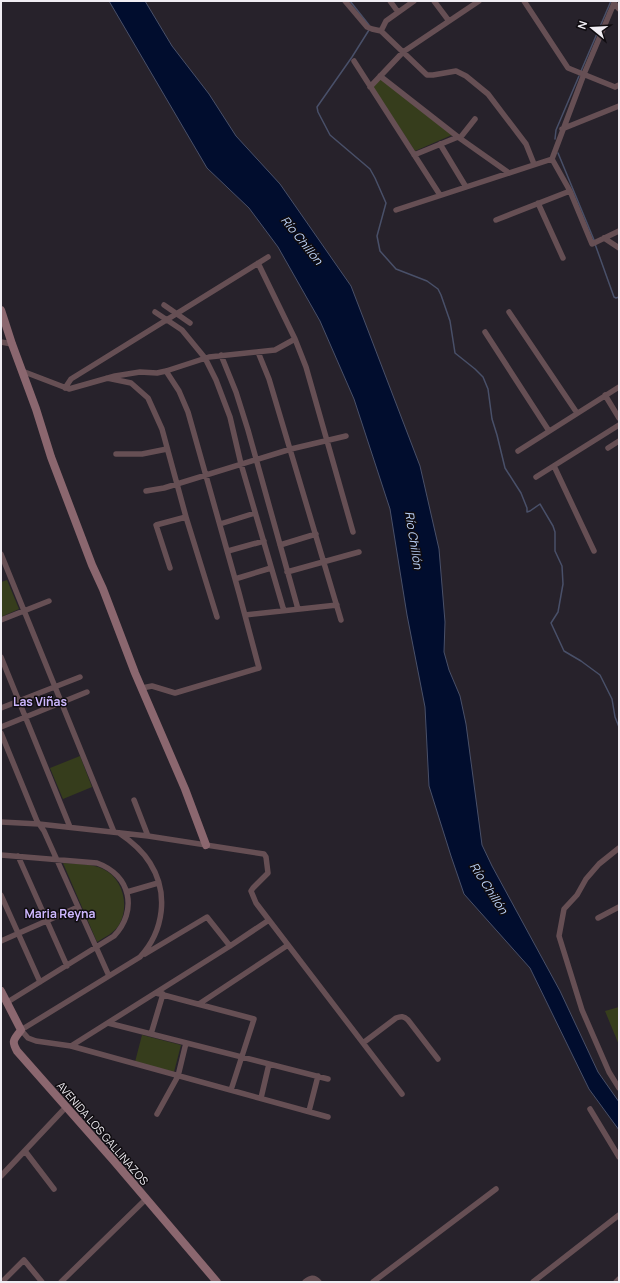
<svg xmlns="http://www.w3.org/2000/svg" width="620" height="1283" font-family="Manrope,sans-serif">
  <style>
    .green { fill: #363d1c }
    .water { fill: #010d2e; stroke: #495069 }
    .lines { fill: none; stroke-linecap: round; stroke-linejoin: round }
    .stream { stroke: #495069; stroke-width: 1.5 }
    .street { stroke: #664f54; stroke-width: 5.5 }
    .secondary { stroke: #8b676f; stroke-width: 8 }
    .labels { text-anchor: middle; dominant-baseline: central; stroke-width: 3; stroke-linejoin: round; paint-order: stroke }
    .street-label { font-size: 11px; fill: #f0edf3; stroke: #0f0c10 }
    .water-label { font-size: 12px; font-style: italic; fill: #bed5fc; stroke: #0f0c10 }
    .neighbourhood-label { font-size: 12px; font-weight: bold; fill: #ceb8ff; stroke: #0f0c10 }
  </style>
  <rect width="100%" height="100%" fill="#27222b"/>
  <path class="green" d="M 381,79 L 452,135 L 415,151 L 373,87 Z
    M 7,580 L 19,609 L 1,617 L 1,582 Z
    M 80,756 L 92,787 L 63,799 L 50,768 Z
    M 63,863 C 76,864 91,863 103,869 C 123,878 130,906 119,925 C 114,933 105,937 97,942 Z
    M 619,1007 L 619,1045 L 605,1011 Z
    M 142,1035 L 181,1045 L 174,1072 L 135,1062 Z"/>
  <path class="water" d="M 109,1 L 145,1 L 172,46 L 209,94 L 236,136 L 280,184 L 351,286 L 420,466 L 439,549 L 445,622 L 444,652 L 449,670 L 460,696 L 466,724 L 482,845 L 492,866 L 560,991 L 598,1072 L 619,1102 L 619,1130 L 589,1089 L 530,968 L 464,894 L 451,856 L 429,786 L 425,707 L 407,615 L 390,509 L 354,399 L 320,321 L 278,247 L 249,208 L 207,168 Z"/>
  <g class="lines">
    <path class="stream" d="M 350,1 L 369,25 L 369,26
      M 369,30 L 352,57 L 317,107 L 318,112 L 330,135 L 370,169 L 375,178 L 386,203 L 377,236 L 380,251 L 396,269 L 427,281 L 438,289 L 441,295 L 450,321 L 455,353 L 475,369 L 483,377 L 488,389 L 492,419 L 497,435 L 505,468 L 521,493 L 527,508 L 527,512 L 530,511 L 540,504 L 553,526 L 555,532 L 555,551 L 562,566 L 563,584 L 558,612 L 551,623 L 564,651 L 581,661 L 600,675 L 612,699 L 615,717 L 619,727
      M 581,71 L 611,1
      M 555,139 L 556,130 L 579,76
      M 558,153 L 594,240
      M 595,244 L 614,297 L 616,298 L 619,297"/>
    <path class="street" d="M 345,1 L 367,27 L 372,29 L 381,31 L 427,75 L 433,75 L 456,71 L 466,76 L 488,94 L 526,144 L 534,164
      M 390,1 L 398,12
      M 434,1 L 449,21
      M 524,1 L 568,68 L 615,87 L 619,85
      M 614,3 L 619,9
      M 381,31 L 386,21 L 414,1
      M 354,61 L 440,195
      M 380,76 L 458,137 L 509,173
      M 370,87 L 403,52 L 479,1
      M 562,129 L 619,106
      M 460,138 L 475,119
      M 440,144 L 466,187
      M 414,155 L 458,137
      M 552,159 L 570,191 L 592,244 L 619,231
      M 538,203 L 563,258
      M 396,210 L 552,159 L 584,74 L 615,1
      M 496,220 L 570,191
      M 604,238 L 619,248
      M 258,263 L 295,339 L 306,367 L 353,532
      M 164,305 L 190,323
      M 155,312 L 182,330 L 205,358 L 216,380 L 230,417 L 241,464 L 284,611
      M 509,312 L 577,413
      M 485,332 L 549,431
      M 1,342 L 12,344
      M 258,352 L 269,379 L 341,620
      M 221,355 L 236,392 L 248,430 L 298,609
      M 22,371 L 69,389 L 115,376 L 140,372 L 157,373 L 166,371 L 209,357 L 275,350 L 295,339
      M 107,378 L 131,383 L 148,398 L 162,429 L 186,517
      M 65,388 L 71,379 L 268,257
      M 605,395 L 619,418
      M 608,448 L 619,441
      M 518,451 L 619,387
      M 116,454 L 142,454 L 167,449
      M 554,466 L 594,551
      M 536,477 L 619,425
      M 146,491 L 164,488 L 291,449 L 346,436
      M 220,524 L 255,513
      M 280,545 L 316,534
      M 228,551 L 264,541
      M 1,554 L 114,832
      M 170,568 L 156,525 L 186,517 L 217,617
      M 287,572 L 359,552
      M 235,579 L 271,568
      M 245,615 L 337,605
      M 1,620 L 49,601
      M 1,657 L 70,827
      M 142,688 L 152,686 L 175,693 L 259,668 L 239,593 L 188,412 L 179,391 L 166,371
      M 1,708 L 80,677
      M 1,727 L 87,692
      M 1,733 L 37,821 L 44,831 L 109,976
      M 134,800 L 148,836
      M 1,822 L 39,824 L 148,836 L 264,854 L 266,857 L 268,873 L 253,888 L 251,891 L 256,903 L 402,1094
      M 119,833 C 131,841 142,850 150,863 C 169,893 164,931 140,957 L 21,1030 L 28,1038 L 36,1041 L 71,1046 L 328,1117
      M 619,848 L 599,864 L 586,879 L 577,895 L 564,909 L 559,936 L 582,1010 L 609,1072 L 619,1088
      M 1,855 L 97,863 C 131,875 138,911 114,936 L 6,1003
      M 18,856 L 67,966
      M 127,892 L 158,883
      M 1,895 L 40,982
      M 598,918 L 619,907
      M 1,941 L 78,907
      M 145,954 L 207,917 L 230,946
      M 156,993 L 254,1019 L 231,1090
      M 199,1004 L 288,945
      M 108,1023 L 328,1079
      M 151,1034 L 163,994
      M 363,1043 L 396,1018 C 401,1016 404,1016 408,1020 L 438,1059
      M 71,1046 L 230,946 L 269,920
      M 261,1098 L 269,1064
      M 590,1109 L 619,1157
      M 309,1111 L 318,1076
      M 157,1114 L 178,1076 L 186,1043
      M 25,1151 L 54,1189
      M 1,1176 L 66,1107
      M 2,1282 L 24,1260 L 42,1282
      M 61,1282 L 146,1199
      M 305,1282 C 310,1278 314,1276 319,1282
      M 373,1282 L 496,1189
      M 533,1282 L 619,1215
      M 616,1282 L 619,1279"/>
    <path class="secondary" d="M 1,310 L 12,344 L 36,409 L 51,457 L 92,565 L 103,589 L 135,673 L 185,789 L 206,845
      M 1,991 L 21,1030 C 14,1040 11,1040 17,1051 L 114,1161 L 217,1282"/>
  </g>
  <g class="labels">
    <g class="street-label">
      <text transform="translate(103 1133) rotate(49)">AVENIDA LOS GALLINAZOS</text>
    </g>
    <g class="water-label">
      <text transform="translate(302 240) rotate(51)">Río Chillón</text>
      <text transform="translate(414 540) rotate(81)">Río Chillón</text>
      <text transform="translate(489 888) rotate(57)">Río Chillón</text>
    </g>
    <g class="neighbourhood-label">
      <text x="40" y="701">Las Viñas</text>
      <text x="60" y="913">Maria Reyna</text>
    </g>
  </g>
  <rect width="620" height="1283" fill="none" stroke="#f0edf3" stroke-width="4"/>
  <g transform="translate(592 28) rotate(288)" stroke="#0f0c10" stroke-width="3" paint-order="stroke">
  <path d="M0-3L7 15L0 10L-7 15Z" fill="#f0edf3"/>
  <text y="-6" font-size="11" font-weight="bold" text-anchor="middle" fill="#f0edf3">N</text>
  </g>
</svg>
